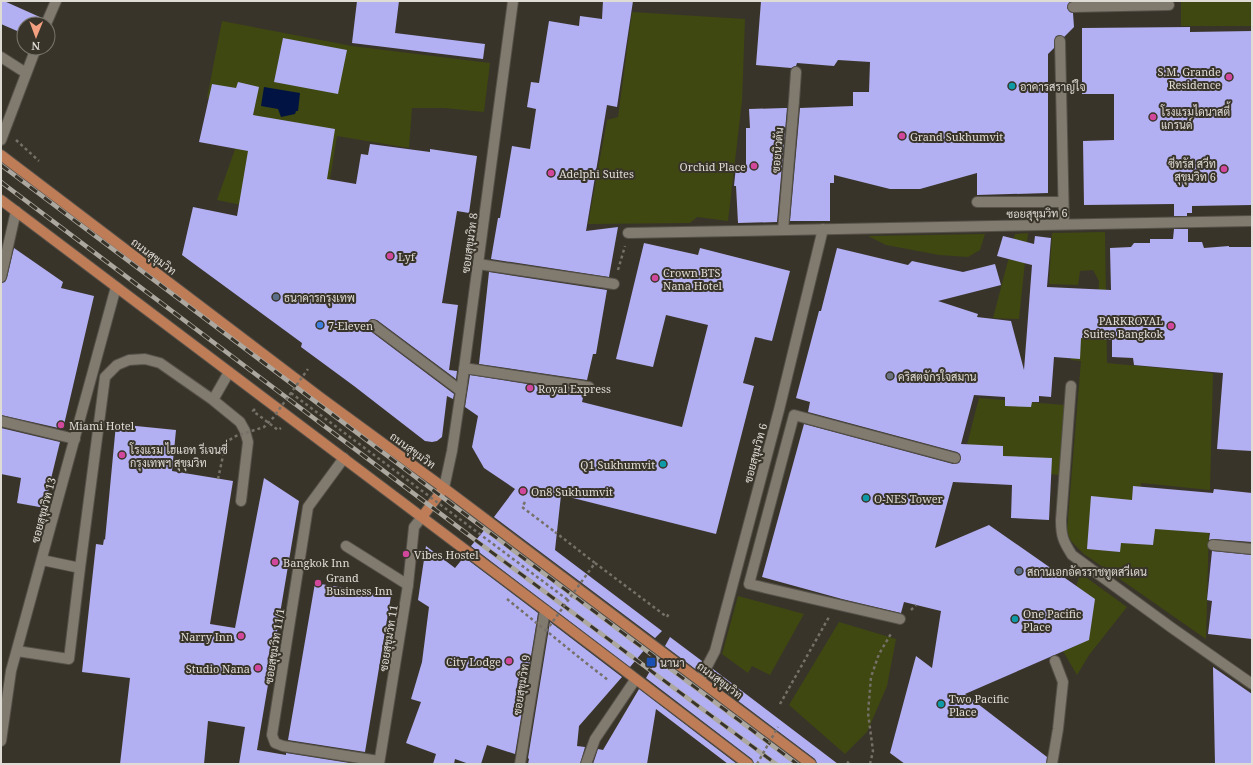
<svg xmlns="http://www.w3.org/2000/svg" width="1253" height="765" font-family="'Noto Serif',Sarabun,serif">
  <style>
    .green { fill: #3f4811 }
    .water { fill: #001343 }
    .building { fill: #b2aff2 }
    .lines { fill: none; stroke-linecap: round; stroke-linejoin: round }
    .lane-casing { stroke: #555149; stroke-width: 12 }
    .street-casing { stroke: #555149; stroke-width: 12 }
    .primary-casing { stroke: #555149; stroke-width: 12 }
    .path { stroke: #757068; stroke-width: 2.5; stroke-dasharray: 3 3; stroke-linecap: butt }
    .lane { stroke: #807a6f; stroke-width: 10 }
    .street { stroke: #807a6f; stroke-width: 10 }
    .primary { stroke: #be7c57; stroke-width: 10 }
    .rail-casing { stroke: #aca8a0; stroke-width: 4.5 }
    .rail { stroke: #39342a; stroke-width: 3; stroke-dasharray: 9; stroke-linecap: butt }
    .path-bridge { stroke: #757068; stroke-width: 2.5; stroke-dasharray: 3 3; stroke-linecap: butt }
    .hotel-dot { fill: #d1479c; stroke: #39342a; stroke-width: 1.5 }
    .culture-dot { fill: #0f9aa8; stroke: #39342a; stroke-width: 1.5 }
    .service-dot { fill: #5c6f8a; stroke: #39342a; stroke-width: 1.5 }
    .shop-dot { fill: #3f7fe0; stroke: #39342a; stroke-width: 1.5 }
    .worship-dot { fill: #6b7280; stroke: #39342a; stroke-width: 1.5 }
    .transit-dot { fill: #1a4fb4; stroke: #39342a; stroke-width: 1.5 }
    .labels { text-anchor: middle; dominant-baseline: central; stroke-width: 4; stroke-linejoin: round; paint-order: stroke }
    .poi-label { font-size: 11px; fill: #dfdbd5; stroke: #39342a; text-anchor: start }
    .street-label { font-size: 11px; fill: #dfdbd5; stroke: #39342a }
  </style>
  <rect width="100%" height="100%" fill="#39342a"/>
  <path class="green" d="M 1181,1 L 1252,1 L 1252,26 L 1181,26 Z
    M 632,12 L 745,19 L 742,101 L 728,221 L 697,217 L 690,223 L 588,224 L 607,120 L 618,117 Z
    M 222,21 L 352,46 L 490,63 L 484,112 L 444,108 L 412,108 L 409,148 L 337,136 L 323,222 L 217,200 L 250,107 L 207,98 Z
    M 1105,232 L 1107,363 L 1213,373 L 1210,490 L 1141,483 L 1138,518 L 1209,525 L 1206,639 L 1084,554 L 1071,541 L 1067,531 L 1081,361 L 1071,360 L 1072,335 L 1096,337 L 1099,281 L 1093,270 L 1080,271 L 1078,285 L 1049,284 L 1052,233 Z
    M 1028,233 L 1019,319 L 993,318 L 1015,234 Z
    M 985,234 L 980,250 L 968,257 L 939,255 L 886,245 L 868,236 Z
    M 979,398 L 1064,405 L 1059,475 L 962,464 Z
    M 1080,573 L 1127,607 L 1089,655 L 1077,675 L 1060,646 Z
    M 738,596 L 804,614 L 770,675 L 752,666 L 748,673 L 722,654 Z
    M 839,622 L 896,639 L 887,686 L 867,732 L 845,754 L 789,705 Z"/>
  <path class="water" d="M 264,87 L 300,93 L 298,111 L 296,111 L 295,114 L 281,117 L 278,109 L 261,106 Z"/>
  <path class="building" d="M 1,1 L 4,1 L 42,18 L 40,24 L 24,24 L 24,34 L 1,24 Z
    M 357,1 L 399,1 L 395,33 L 485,44 L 483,59 L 352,43 Z
    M 603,1 L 633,1 L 617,107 L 607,105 L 586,231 L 618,227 L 609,277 L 491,259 L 498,218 L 500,218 L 512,146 L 530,149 L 536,109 L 527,107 L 531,82 L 539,83 L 549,21 L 579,26 L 580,16 L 602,19 Z
    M 761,1 L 1071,1 L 1068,4 L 1067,8 L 1070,12 L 1073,13 L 1074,27 L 1064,37 L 1060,35 L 1056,36 L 1054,41 L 1054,48 L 1048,54 L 1048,193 L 977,195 L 977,173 L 920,189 L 890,189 L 834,175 L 834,183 L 830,183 L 830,221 L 790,221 L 800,108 L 853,106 L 853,92 L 869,92 L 870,62 L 838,60 L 834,66 L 797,63 L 796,66 L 791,68 L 756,65 Z
    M 1190,27 L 1190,32 L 1252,31 L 1252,205 L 1192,206 L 1192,213 L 1187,213 L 1187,216 L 1174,216 L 1174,204 L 1084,205 L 1083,141 L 1114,140 L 1114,94 L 1082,94 L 1082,28 Z
    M 283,38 L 347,50 L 338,94 L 274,82 Z
    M 238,82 L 259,87 L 253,115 L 335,129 L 327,179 L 356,184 L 361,154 L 368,155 L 370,144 L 430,152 L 430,149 L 477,156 L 469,213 L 457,211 L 442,303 L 458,305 L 449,370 L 457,371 L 456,379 L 377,320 L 371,319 L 367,324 L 367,327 L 369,330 L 454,394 L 453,399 L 447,396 L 442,437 L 437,441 L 432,442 L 425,441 L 354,386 L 301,347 L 302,343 L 182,255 L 193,207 L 237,216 L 248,151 L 199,142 L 212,84 L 236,88 Z
    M 785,108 L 787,108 L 777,222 L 738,223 L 736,186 L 734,186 L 736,166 L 746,166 L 746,128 L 750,128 L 749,109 Z
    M 1174,229 L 1188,229 L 1188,242 L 1202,242 L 1204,248 L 1229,246 L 1229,247 L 1252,247 L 1252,451 L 1217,449 L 1223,373 L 1134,365 L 1133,358 L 1112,357 L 1112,340 L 1081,338 L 1080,359 L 1054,357 L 1051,397 L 1039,396 L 1039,402 L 1032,402 L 1031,407 L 1005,406 L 1005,397 L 974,395 L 961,444 L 1003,446 L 1003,456 L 1052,458 L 1049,520 L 1011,518 L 1012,485 L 953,482 L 935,548 L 989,525 L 1095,599 L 1089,640 L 965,694 L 1047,757 L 1046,764 L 905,764 L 890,753 L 916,656 L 932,668 L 941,611 L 904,602 L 901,613 L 842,599 L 762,577 L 804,424 L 953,464 L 959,463 L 961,459 L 960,454 L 957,452 L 808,412 L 810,402 L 796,398 L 819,311 L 821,311 L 837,248 L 908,265 L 912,261 L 963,272 L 995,264 L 1001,285 L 938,301 L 978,314 L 977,317 L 1011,321 L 1024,370 L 1032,265 L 997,256 L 1003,236 L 1034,244 L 1035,236 L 1051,238 L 1047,287 L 1111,290 L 1110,248 L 1131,247 L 1134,243 L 1150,243 L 1150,239 L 1173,239 Z
    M 644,243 L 698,255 L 700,248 L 790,271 L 772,341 L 755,337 L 743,383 L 754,386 L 716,534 L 561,495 L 555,550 L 662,631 L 655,638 L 494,517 L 515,489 L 484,468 L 472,447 L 478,416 L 465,407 L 470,375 L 584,393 L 582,402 L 682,427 L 708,325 L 666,315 L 653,367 L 616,359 Z
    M 14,248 L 63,282 L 61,288 L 94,296 L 63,429 L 1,415 L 1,283 L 5,282 L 7,278 Z
    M 489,272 L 607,290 L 596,354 L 593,354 L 587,380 L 479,364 Z
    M 116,424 L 176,430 L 172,471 L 233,481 L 210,624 L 235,628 L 264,478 L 299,501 L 257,750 L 286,755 L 286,753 L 356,764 L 239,764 L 245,727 L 208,721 L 204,764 L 120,764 L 130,678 L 82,672 L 96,544 L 103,545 L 104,539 L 105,540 Z
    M 1,428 L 60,442 L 49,487 L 45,508 L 17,503 L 21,478 L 1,474 Z
    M 1133,486 L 1213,493 L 1214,489 L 1252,493 L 1252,542 L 1214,539 L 1209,540 L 1210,533 L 1155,529 L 1153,545 L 1121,543 L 1120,552 L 1087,549 L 1091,496 L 1132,500 Z
    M 486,528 L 646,648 L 630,667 L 471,546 Z
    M 426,546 L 455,568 L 464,557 L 538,613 L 515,754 L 487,745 L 481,764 L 469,764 L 455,759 L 454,764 L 433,764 L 436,754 L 406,743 L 421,702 L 411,699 L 422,662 L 429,607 L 418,600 Z
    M 1212,551 L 1252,555 L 1252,639 L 1208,634 L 1212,601 L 1207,600 Z
    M 315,583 L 391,596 L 365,752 L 288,740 Z
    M 550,622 L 622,677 L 579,726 L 577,746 L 585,747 L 580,764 L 528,764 L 529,759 L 528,758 Z
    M 670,637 L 702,661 L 698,671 L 665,646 Z
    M 658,657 L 800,764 L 754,764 L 752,759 L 646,678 Z
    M 1213,667 L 1252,694 L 1252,764 L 1215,764 Z
    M 713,669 L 838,764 L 817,764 L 815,759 L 708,678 Z
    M 639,689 L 737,764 L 728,764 L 656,709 L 647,764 L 593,764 L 598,749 L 603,750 Z"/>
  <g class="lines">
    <g class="lane-casing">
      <path id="lane" d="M 1073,7 L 1169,5
        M 1060,41 L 1064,224
        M 794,101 L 796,72
        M 977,202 L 1063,202
        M 1,277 L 16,211
        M 373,325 L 461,391
        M 213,400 L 240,422 L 245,431 L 248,442 L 241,501
        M 1,421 L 75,439
        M 344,458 L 308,507 L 272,735 L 275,743 L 283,746 L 379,761
        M 346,546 L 408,585
        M 42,560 L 80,568
        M 900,619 L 749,584 L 794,415 L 955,458
        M 17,651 L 69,659 L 80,568 L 105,377 L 117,365 L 129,360 L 145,359 L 160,363 L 213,400 L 229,372
        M 1052,764 L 1058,729 L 1063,682 L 1055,661"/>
    </g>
    <g class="street-casing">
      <path id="street" d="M 46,24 L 56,1
        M 1,57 L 26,73
        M 1,140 L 36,48
        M 783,230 L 794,101
        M 628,233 L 1252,221
        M 478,264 L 614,284
        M 464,368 L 589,387
        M 1071,386 L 1061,520 C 1061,536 1063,541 1072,555 L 1172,628 L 1252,684
        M 444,488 L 452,451 L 462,384 L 513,1
        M 1213,545 L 1252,549
        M 700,680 L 715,651 L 779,410 L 823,229
        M 1,741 L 11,671 L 116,287
        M 379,764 L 408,585 L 414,527 L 422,517
        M 520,764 L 545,610
        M 586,764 L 595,739 L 635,680"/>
    </g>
    <g class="primary-casing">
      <path id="primary" d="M 1,155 L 321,398 L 444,488 L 811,764
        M 1,200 L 545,610 L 748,764
        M 422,517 L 444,488"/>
    </g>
    <path class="path" d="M 16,140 L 39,161
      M 618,270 L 625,246
      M 255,409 L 253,411 L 278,430 L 281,428
      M 525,502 L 522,507 L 555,532
      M 595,563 L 667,617 L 669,613
      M 911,610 L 916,605
      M 581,659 L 608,680
      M 780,704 L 829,617
      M 847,764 L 849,761
      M 870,764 L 873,751 L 868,713 L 871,677 L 879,654 L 892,632"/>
    <use href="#lane" class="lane"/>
    <use href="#street" class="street"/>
    <use href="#primary" class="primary"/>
    <g class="rail-casing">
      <path id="rail" d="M 1,165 L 797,764
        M 1,182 L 474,539 L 776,764"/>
    </g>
    <use href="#rail" class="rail"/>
    <path class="path-bridge" d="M 291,393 L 568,600
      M 218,479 L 226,442 L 236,436 L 264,427 L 273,418 L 308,369
      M 507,599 L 581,659
      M 546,631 L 595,563 L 555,532
      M 757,764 L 778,727"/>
  </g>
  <g class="hotel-dot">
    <circle cx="1229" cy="77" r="4"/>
    <circle cx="1153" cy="117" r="4"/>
    <circle cx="902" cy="136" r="4"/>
    <circle cx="754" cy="166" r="4"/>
    <circle cx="1224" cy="169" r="4"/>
    <circle cx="551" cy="173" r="4"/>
    <circle cx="390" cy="256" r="4"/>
    <circle cx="655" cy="278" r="4"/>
    <circle cx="1171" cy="326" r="4"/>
    <circle cx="530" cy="388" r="4"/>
    <circle cx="61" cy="425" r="4"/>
    <circle cx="122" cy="455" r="4"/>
    <circle cx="523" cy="491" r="4"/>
    <circle cx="406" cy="554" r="4"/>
    <circle cx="275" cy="562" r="4"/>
    <circle cx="318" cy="583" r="4"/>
    <circle cx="241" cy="636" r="4"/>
    <circle cx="509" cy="661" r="4"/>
    <circle cx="258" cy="668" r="4"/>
  </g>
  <g class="culture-dot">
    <circle cx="1012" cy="86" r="4"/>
    <circle cx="663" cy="464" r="4"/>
    <circle cx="866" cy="498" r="4"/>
    <circle cx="1015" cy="619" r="4"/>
    <circle cx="941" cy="704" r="4"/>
  </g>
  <g class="service-dot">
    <circle cx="276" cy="297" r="4"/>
    <circle cx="1019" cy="571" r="4"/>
  </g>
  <circle class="shop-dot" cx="320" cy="325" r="4"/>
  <circle class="worship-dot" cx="890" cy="376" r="4"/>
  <rect class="transit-dot" x="646" y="657" width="10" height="10" rx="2"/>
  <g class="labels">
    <g class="poi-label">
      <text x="1221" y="71" text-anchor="end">S.M. Grande<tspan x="1221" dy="13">Residence</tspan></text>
      <text x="1020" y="86">อาคารสราญ์ใจ</text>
      <text x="1161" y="111">โรงแรมไดนาสตี้<tspan x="1161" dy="13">แกรนด์</tspan></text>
      <text x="910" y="136">Grand Sukhumvit</text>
      <text x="1216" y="163" text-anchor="end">ซีทรัส สวีท<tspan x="1216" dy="13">สุขุมวิท 6</tspan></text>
      <text x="746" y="166" text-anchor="end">Orchid Place</text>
      <text x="559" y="173">Adelphi Suites</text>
      <text x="398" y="256">Lyf</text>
      <text x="663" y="272">Crown BTS<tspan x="663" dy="13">Nana Hotel</tspan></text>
      <text x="284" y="297">ธนาคารกรุงเทพ</text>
      <text x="1163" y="320" text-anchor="end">PARKROYAL<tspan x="1163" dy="13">Suites Bangkok</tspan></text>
      <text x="328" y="325">7-Eleven</text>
      <text x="898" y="376">คริสตจักรใจสมาน</text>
      <text x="538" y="388">Royal Express</text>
      <text x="69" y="425">Miami Hotel</text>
      <text x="130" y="449">โรงแรม ไฮแอท รีเจนซี่<tspan x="130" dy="13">กรุงเทพฯ สุขุมวิท</tspan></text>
      <text x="655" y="464" text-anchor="end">Q1 Sukhumvit</text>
      <text x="531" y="491">On8 Sukhumvit</text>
      <text x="874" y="498">O-NES Tower</text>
      <text x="414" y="554">Vibes Hostel</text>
      <text x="283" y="562">Bangkok Inn</text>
      <text x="1027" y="571">สถานเอกอัครราชทูตสวีเดน</text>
      <text x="326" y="577">Grand<tspan x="326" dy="13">Business Inn</tspan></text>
      <text x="1023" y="613">One Pacific<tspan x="1023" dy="13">Place</tspan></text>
      <text x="233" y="636" text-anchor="end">Narry Inn</text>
      <text x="501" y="661" text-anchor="end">City Lodge</text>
      <text x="660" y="662">นานา</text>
      <text x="250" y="668" text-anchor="end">Studio Nana</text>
      <text x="949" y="698">Two Pacific<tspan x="949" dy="13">Place</tspan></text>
    </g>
    <g class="street-label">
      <text transform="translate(777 150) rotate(-85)">ซอยนิวตัน</text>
      <text transform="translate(1037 213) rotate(-1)">ซอยสุขุมวิท 6</text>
      <text transform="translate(469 243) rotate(-82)">ซอยสุขุมวิท 8</text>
      <text transform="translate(154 256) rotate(37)">ถนนสุขุมวิท</text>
      <text transform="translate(413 450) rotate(36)">ถนนสุขุมวิท</text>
      <text transform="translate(755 453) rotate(-75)">ซอยสุขุมวิท 6</text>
      <text transform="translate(43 510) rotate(-75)">ซอยสุขุมวิท 13</text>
      <text transform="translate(388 638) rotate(-81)">ซอยสุขุมวิท 11</text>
      <text transform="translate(274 646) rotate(-81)">ซอยสุขุมวิท 11/1</text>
      <text transform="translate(720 680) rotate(37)">ถนนสุขุมวิท</text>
      <text transform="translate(521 685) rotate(-81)">ซอยสุขุมวิท 9</text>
    </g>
  </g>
  <rect width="1253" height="765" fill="none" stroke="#dfdbd5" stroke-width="4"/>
  <g transform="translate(36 36) rotate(181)"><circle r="19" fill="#39342a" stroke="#7b776e"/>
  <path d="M0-3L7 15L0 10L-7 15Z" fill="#f2a07f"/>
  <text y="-6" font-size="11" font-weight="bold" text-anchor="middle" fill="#dfdbd5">N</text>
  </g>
</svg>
